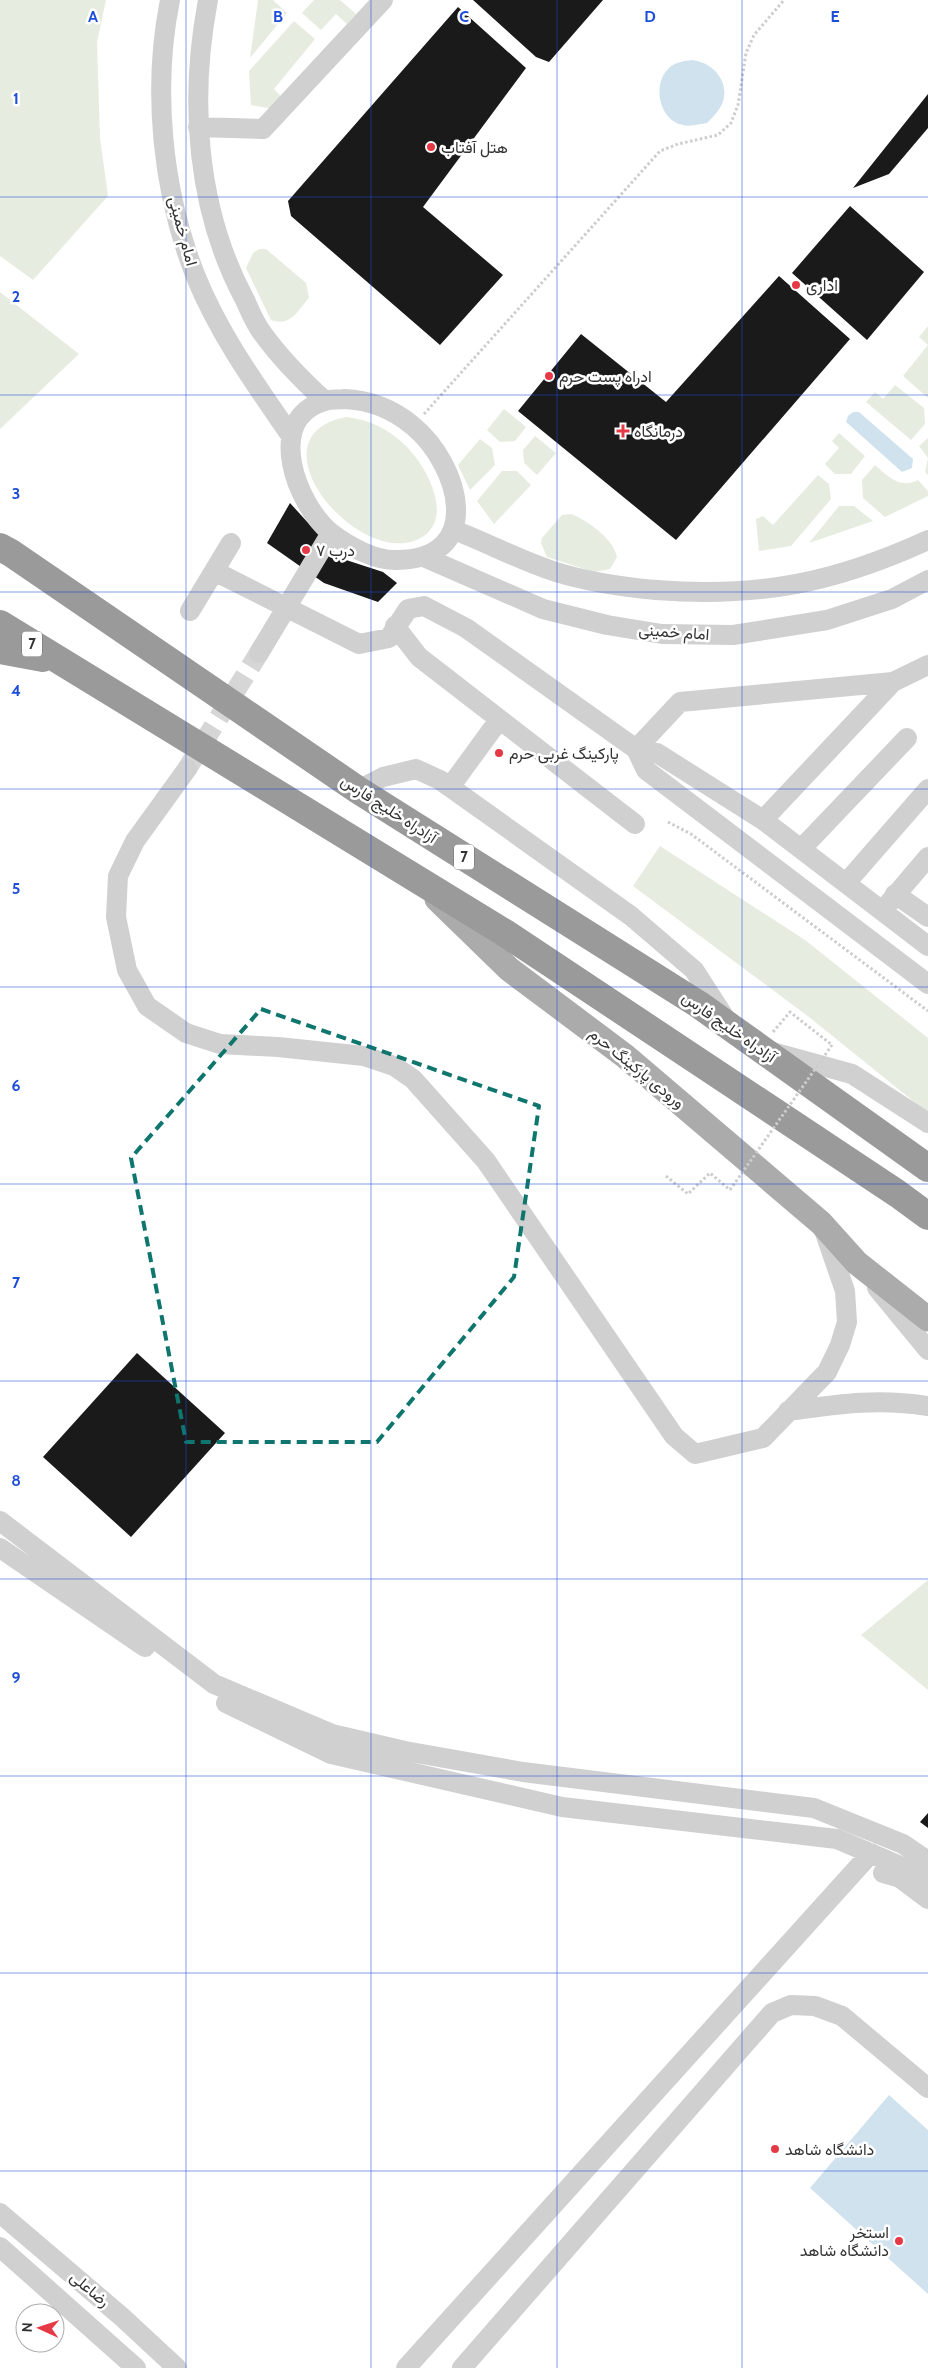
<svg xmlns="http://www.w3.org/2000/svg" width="928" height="2368" font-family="Cabin,Vazirmatn,sans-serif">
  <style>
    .green { fill: #e6ecdf }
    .water { fill: #cfe2ee }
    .building { fill: #1a1a1a }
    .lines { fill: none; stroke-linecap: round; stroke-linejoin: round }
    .minor-tunnel { stroke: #d6d6d6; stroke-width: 20; stroke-dasharray: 20 10; stroke-linecap: butt }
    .path { stroke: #cdcdcd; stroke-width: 3; stroke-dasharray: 2.5 2.5; stroke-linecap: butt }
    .minor { stroke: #d0d0d0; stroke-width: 20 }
    .major { stroke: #ababab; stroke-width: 25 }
    .highway { stroke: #9a9a9a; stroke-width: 28 }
    .path-bridge { stroke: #cdcdcd; stroke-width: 3; stroke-dasharray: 2.5 2.5; stroke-linecap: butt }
    .marked { fill: none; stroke: #0f766e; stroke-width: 4; stroke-dasharray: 10 6; stroke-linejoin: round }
    .grid { fill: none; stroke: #1d4ed8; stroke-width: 1; stroke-opacity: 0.55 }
    .poi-dot { fill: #e63946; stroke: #fff; stroke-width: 2 }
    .labels { text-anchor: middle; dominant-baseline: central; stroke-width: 5; stroke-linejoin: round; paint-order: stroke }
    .shield { fill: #fff; stroke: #707070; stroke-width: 1 }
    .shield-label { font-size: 15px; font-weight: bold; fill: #333 }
    .poi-label { font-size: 16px; fill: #333; stroke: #fff; text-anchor: start }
    .street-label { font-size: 16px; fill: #333; stroke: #fff }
    .grid-label { font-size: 16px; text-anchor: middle; font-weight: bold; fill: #1d4ed8; stroke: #fff; stroke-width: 5; stroke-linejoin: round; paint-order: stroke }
  </style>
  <rect width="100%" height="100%" fill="#fff"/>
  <path class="green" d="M 0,0 L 106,0 L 97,42 L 100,138 L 108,196 L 33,280 L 0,256 Z
    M 258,0 L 273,0 L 287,13 L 250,58 Z
    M 314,0 L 340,0 L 356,14 L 347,24 L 336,14 L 321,30 L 302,13 Z
    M 294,21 L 315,39 L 274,89 L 285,101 L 272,109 L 251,105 L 249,71 Z
    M 259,249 L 266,249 L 306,283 L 309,298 C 297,311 291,327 271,320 L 246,268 L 253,253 Z
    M 0,292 L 79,354 L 0,429 Z
    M 928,326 L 928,398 L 903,376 L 928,345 L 919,337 Z
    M 895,385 L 924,408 L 925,424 L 911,440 L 866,402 L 875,392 L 883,399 Z
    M 504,409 L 526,427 L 515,441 L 500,442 L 487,430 Z
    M 346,417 C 369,419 390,430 406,446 C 429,469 458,525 414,541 C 352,562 250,436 346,417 Z
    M 839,433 L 865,456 L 851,474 L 835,474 L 825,464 L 839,448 L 832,441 Z
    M 535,436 L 556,453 L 537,475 L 524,463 L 523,450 Z
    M 928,438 L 928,475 L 925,472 L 928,458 L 919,446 Z
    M 480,439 L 492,448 L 495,465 L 470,490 L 458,465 Z
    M 875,465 C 889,477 899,489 918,480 L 928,491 L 928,496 L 885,517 L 863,498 L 862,480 Z
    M 502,471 L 517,471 L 531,485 L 494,524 L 477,501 Z
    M 818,475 L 829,484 L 831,499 L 791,546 L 759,551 L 756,519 L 763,516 L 773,525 Z
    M 839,506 L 854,506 L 873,521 L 809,543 Z
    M 571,514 C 587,520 614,539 617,557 L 610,569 L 594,572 L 547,557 L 541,543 L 542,538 L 562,515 Z
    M 660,846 L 805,940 L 928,1038 L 928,1113 L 809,1017 L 633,886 Z
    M 928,1580 L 928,1690 L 861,1635 Z"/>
  <path class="water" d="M 692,60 C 710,62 727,77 724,97 C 723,107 714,116 707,123 C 700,124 691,127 683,125 C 659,121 651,83 670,67 C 676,62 685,61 692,60 Z
    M 853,412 L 859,412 L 913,459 L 912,468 L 902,472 L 846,422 L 848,416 Z
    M 889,2095 L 928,2130 L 928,2294 L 810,2188 Z"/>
  <path class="building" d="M 473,0 L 603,0 L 549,62 L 536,57 Z
    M 458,7 L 526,68 L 423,207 L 503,275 L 440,345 L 291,216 L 288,201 Z
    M 928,94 L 928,128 L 889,174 L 853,188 Z
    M 850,206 L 924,272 L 867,340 L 792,273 Z
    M 779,276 L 850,339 L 676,540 L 518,411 L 581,334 L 666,402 Z
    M 290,503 L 340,558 L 383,572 L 397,583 L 378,602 L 324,583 L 267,543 Z
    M 137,1353 L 225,1433 L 131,1537 L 43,1457 Z
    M 928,1813 L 928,1828 L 920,1822 Z"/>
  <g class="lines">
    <path class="minor-tunnel" d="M 187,769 L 259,653"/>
    <path class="path" d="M 424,414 L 660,151 L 678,144 L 718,135 L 731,123 L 738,105 L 746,53 L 754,35 L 784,0
      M 668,822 L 691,834 L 928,1011
      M 773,1032 L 790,1012 L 832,1045
      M 666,1176 L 688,1194 L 710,1173 L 730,1190"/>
    <path class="minor" d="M 170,0 C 152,89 162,192 196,277 C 219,334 256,385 291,436
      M 208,0 C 189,100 196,209 245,300 C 250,311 255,324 263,334 C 281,359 302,380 325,401
      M 198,127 L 263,129 L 383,0
      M 344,399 C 369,400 393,409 413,426 C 460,465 486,559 397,560 C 375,561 348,546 331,533 C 297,505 263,419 325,401 C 330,399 338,400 344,399 Z
      M 454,530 C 488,543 521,561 556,572 C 588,582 623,587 656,590 C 759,598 834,583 928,540
      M 424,557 L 543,609 L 607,625 L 662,634 L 733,635 L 827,620 L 892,599 L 928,580
      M 214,571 L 359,644 L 389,638 L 408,609 L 424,606 L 466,628 L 636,749 L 657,753 L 763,820 L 928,946
      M 190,611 L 231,543
      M 395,626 L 419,657 L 635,824
      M 259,653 L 331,533
      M 636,749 L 646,770 L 928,984
      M 636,749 L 680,702 L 893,682 L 928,665
      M 187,769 L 135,841 L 118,876 L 116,917 L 127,970 L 147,1006 L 186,1033 L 220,1044 L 278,1047 L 364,1056 L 394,1066 L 413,1079 L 486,1161 L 674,1436 L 695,1454 L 763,1438 L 827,1372 L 840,1345 L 847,1322 L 845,1291 L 824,1230
      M 450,787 L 499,720
      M 358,790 L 383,777 L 416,769 L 440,780 L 631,916 L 694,970 L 725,1018
      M 763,820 L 893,682
      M 802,848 L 907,738
      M 846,883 L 928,789
      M 895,894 L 928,917
      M 883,910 L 928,857
      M 772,1052 L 852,1074 L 928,1123
      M 877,1288 L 928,1350
      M 788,1411 C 839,1404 877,1398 928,1406
      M 0,1521 L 214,1684 L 332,1734 L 405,1751 L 523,1772 L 814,1808 L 903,1844 L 928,1861
      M 0,1548 L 145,1647
      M 226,1703 L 331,1754 L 562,1807 L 837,1839 L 928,1878
      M 883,1873 L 900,1878 L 928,1899
      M 0,2213 L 122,2317 L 177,2368
      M 0,2247 L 136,2368
      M 406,2368 L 871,1853
      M 462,2368 L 772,2013 L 791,2005 L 815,2006 L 842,2016 L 928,2088"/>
    <path class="major" d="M 437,899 L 509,969 L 625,1056 L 821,1223 L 857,1263 L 928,1319"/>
    <path class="highway" d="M 0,547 L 11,553 L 358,790 L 698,1004 L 928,1168
      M 0,624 L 505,933 L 898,1194 L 928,1216
      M 0,650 L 43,658"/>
    <path class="path-bridge" d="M 730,1190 L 832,1045"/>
  </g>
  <path class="marked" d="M 261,1009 L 539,1106 L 514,1277 L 377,1442 L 186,1442 L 131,1158 Z"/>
  <path class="grid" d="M 186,0 L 186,2368M 371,0 L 371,2368M 557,0 L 557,2368M 742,0 L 742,2368M 0,197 L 928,197M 0,395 L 928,395M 0,592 L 928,592M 0,789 L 928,789M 0,987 L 928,987M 0,1184 L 928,1184M 0,1381 L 928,1381M 0,1579 L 928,1579M 0,1776 L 928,1776M 0,1973 L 928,1973M 0,2171 L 928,2171"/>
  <g class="poi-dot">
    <circle cx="431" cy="147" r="5"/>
    <circle cx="796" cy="285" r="5"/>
    <circle cx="549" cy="376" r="5"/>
    <path d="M620.5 423.5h5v5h5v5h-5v5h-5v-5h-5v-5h5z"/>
    <circle cx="306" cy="550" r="5"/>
    <circle cx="499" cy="753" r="5"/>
    <circle cx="775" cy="2149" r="5"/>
    <circle cx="899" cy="2241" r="5"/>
  </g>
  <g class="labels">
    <g class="shield">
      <rect x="22" y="631.5" width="20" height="25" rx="4"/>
      <rect x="454" y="844.5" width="20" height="25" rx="4"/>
    </g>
    <g class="shield-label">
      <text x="32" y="644">7</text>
      <text x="464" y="857">7</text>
    </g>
    <g class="poi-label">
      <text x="441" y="147">هتل آفتاب</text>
      <text x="806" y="285">اداری</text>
      <text x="559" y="376">ادراه پست حرم</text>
      <text x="634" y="431">درمانگاه</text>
      <text x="316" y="550">درب ۷</text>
      <text x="509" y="753">پارکینگ غربی حرم</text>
      <text x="785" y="2149">دانشگاه شاهد</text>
      <text x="889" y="2232" text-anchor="end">استخر<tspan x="889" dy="18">دانشگاه شاهد</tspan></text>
    </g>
    <g class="street-label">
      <text transform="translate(183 231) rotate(75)">امام خمینی</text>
      <text transform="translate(674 632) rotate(4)">امام خمینی</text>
      <text transform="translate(389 809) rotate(33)">آزادراه خلیج فارس</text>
      <text transform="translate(729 1027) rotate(35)">آزادراه خلیج فارس</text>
      <text transform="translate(637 1068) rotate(39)">ورودی پارکینگ حرم</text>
      <text transform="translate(90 2289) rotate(40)">رضاعلی</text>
    </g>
  </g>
  <g class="grid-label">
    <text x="93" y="22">A</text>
    <text x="278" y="22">B</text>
    <text x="464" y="22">C</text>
    <text x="650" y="22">D</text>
    <text x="835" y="22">E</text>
    <text x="16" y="104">1</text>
    <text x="16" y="302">2</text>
    <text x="16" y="499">3</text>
    <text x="16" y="696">4</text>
    <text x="16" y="894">5</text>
    <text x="16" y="1091">6</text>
    <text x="16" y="1288">7</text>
    <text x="16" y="1486">8</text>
    <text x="16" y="1683">9</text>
  </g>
  <g transform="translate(40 2328) rotate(273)"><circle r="24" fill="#ffffff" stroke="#adadad"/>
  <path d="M0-4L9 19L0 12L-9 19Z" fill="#e63946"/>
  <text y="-8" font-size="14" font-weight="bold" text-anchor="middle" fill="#333333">N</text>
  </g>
</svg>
